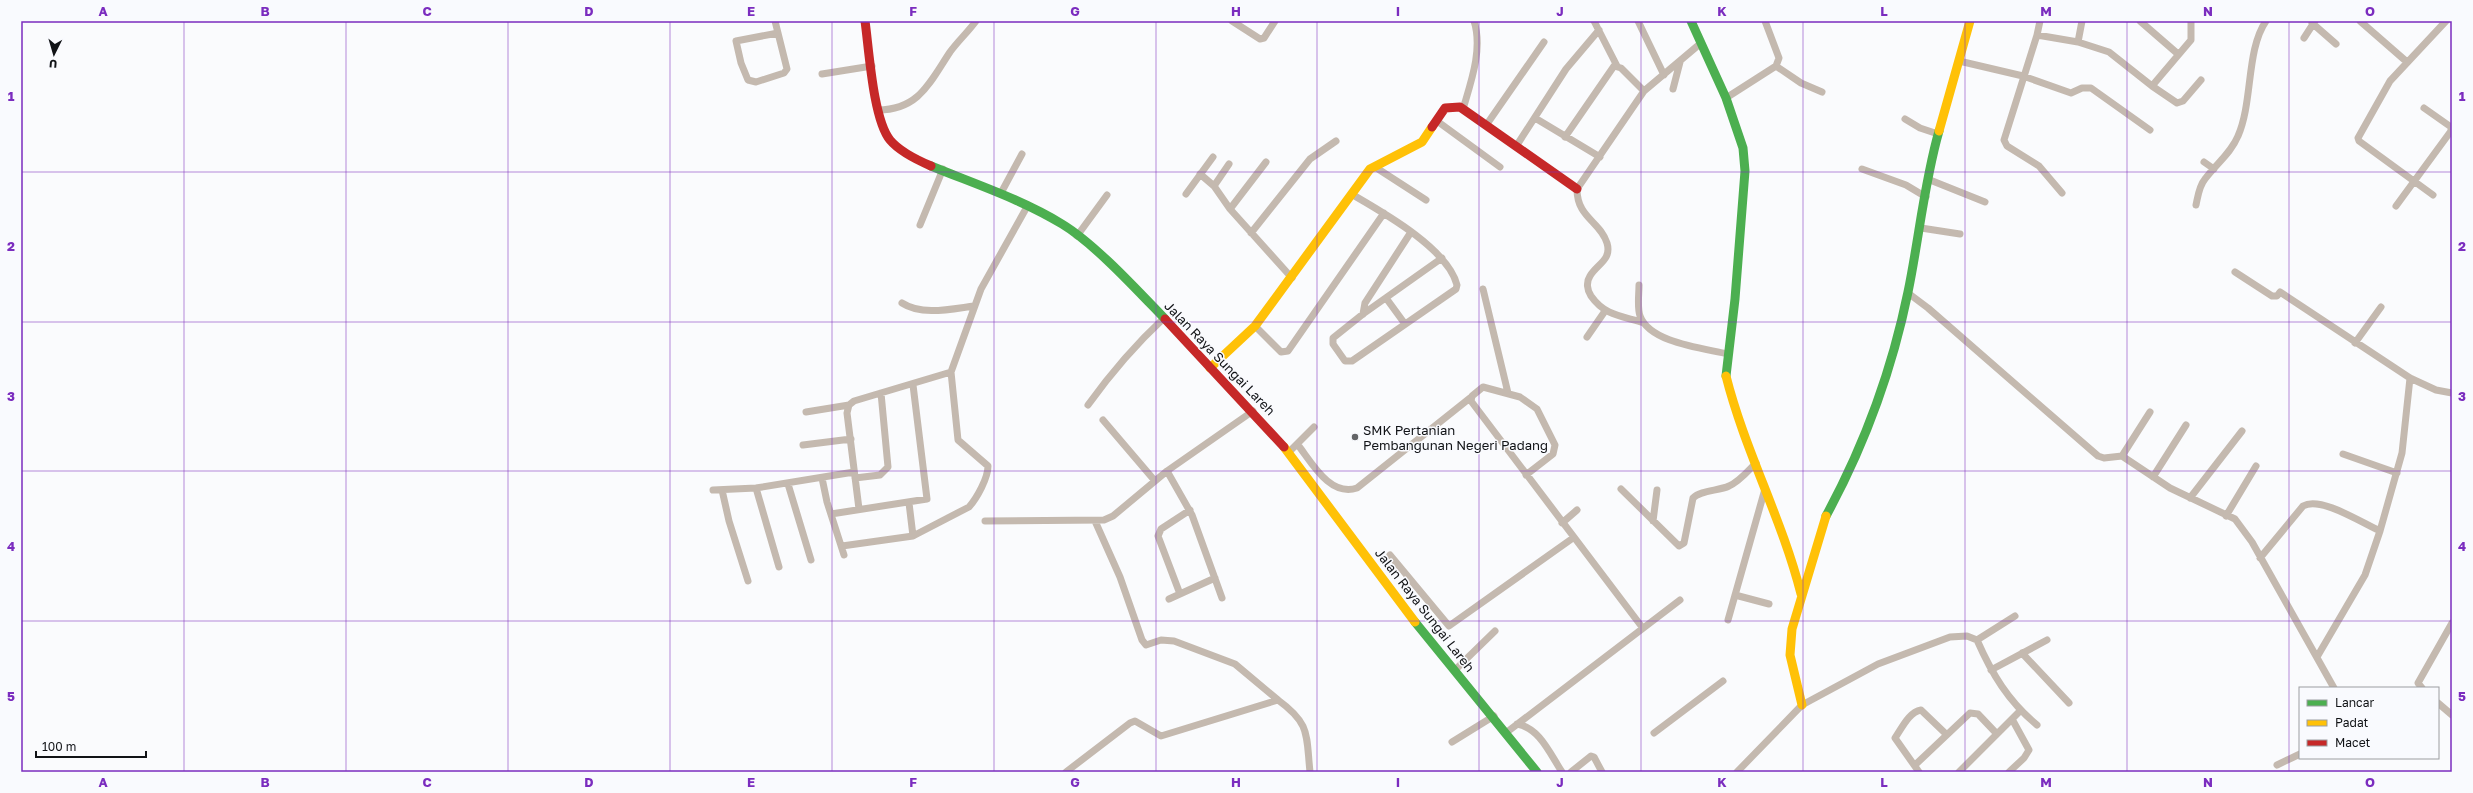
<svg xmlns="http://www.w3.org/2000/svg" width="2473" height="793" font-family="'Golos Text',sans-serif">
  <style>
    .lines { fill: none; stroke-linecap: round; stroke-linejoin: round }
    .street { stroke: #c4b9af; stroke-width: 7 }
    .fast { stroke: #4caf50; stroke-width: 9 }
    .slow { stroke: #ffc107; stroke-width: 9 }
    .jam { stroke: #c62828; stroke-width: 9 }
    .grid { fill: none; stroke: #7b2cbf; stroke-width: 1; stroke-opacity: 0.55 }
    .poi-dot { fill: #636467; stroke: #f9fafe; stroke-width: 1.5 }
    .labels { text-anchor: middle; dominant-baseline: central; stroke-width: 3; stroke-linejoin: round; paint-order: stroke }
    .street-label { font-size: 13px; fill: #111316; stroke: #f9fafe }
    .poi-label { font-size: 13px; fill: #111316; stroke: #f9fafe; text-anchor: start }
    .neatline { fill: none; stroke: #7b2cbf; stroke-width: 1.5 }
    .grid-label { font-size: 13px; text-anchor: middle; font-weight: bold; fill: #7b2cbf }
  </style>
  <rect width="100%" height="100%" fill="#fafbfd"/>
  <g class="lines">
    <path class="street" d="M 775,21 L 787,69 L 784,73 L 756,82 L 748,80 L 741,63 L 736,41 L 778,33
      M 1232,21 L 1260,39 L 1264,38 L 1275,21
      M 1594,21 L 1617,66
      M 1638,21 L 1664,75
      M 2140,21 L 2178,54
      M 2360,21 L 2407,62
      M 2312,23 L 2336,44
      M 2037,35 L 2040,21
      M 2304,38 L 2315,21
      M 2078,42 L 2109,52 L 2152,86 L 2177,103 L 2183,101 L 2201,80
      M 1959,61 L 2023,76 L 2071,93 L 2082,88 L 2091,88 L 2150,130
      M 1776,66 L 1801,83 L 1822,92
      M 822,74 L 872,66
      M 2152,86 L 2191,40 L 2191,21
      M 1673,89 L 1680,62
      M 1726,98 L 1776,66 L 1779,58 L 1765,21
      M 1463,109 C 1471,82 1483,49 1474,21
      M 878,110 C 919,110 930,82 950,52 C 958,41 968,32 976,21
      M 1535,118 L 1600,157
      M 1905,119 L 1920,128 L 1938,134
      M 1437,121 L 1500,167
      M 1487,124 L 1544,42
      M 1565,137 L 1614,66 L 1621,68 L 1644,91
      M 1517,145 L 1566,69 L 1599,30
      M 2204,162 L 2214,169
      M 1375,167 L 1426,200
      M 1862,169 L 1906,185 L 1926,197
      M 1200,174 L 1214,186 L 1230,209 L 1292,278
      M 1930,180 L 1985,202
      M 1214,186 L 1229,164
      M 1001,193 L 1022,154
      M 2062,193 L 2039,166 L 2007,146 L 2004,140 L 2037,35 L 2078,42 L 2082,21
      M 1186,194 L 1213,157
      M 1353,195 C 1384,213 1448,249 1457,285 L 1456,289 L 1352,361 L 1345,361 L 1333,344 L 1333,338 L 1363,314 L 1442,258
      M 2433,195 L 2359,141 L 2358,138 L 2390,81 L 2446,21
      M 2196,205 C 2198,196 2199,186 2205,179 C 2216,164 2231,153 2238,136 C 2253,102 2246,50 2266,21
      M 2396,206 L 2451,131 L 2451,127 L 2424,108
      M 1230,209 L 1266,162
      M 920,225 L 943,169
      M 1921,228 L 1960,234
      M 1251,233 L 1310,159 L 1336,141
      M 1077,236 L 1107,195
      M 2235,272 L 2272,296 L 2277,296 L 2280,292 L 2410,378 L 2436,390 L 2452,393
      M 1639,285 C 1639,295 1637,307 1640,316 C 1650,343 1703,348 1728,354
      M 1483,289 L 1508,393
      M 1908,293 L 1928,308 L 2098,456 L 2104,458 L 2122,456
      M 1386,298 L 1405,324
      M 902,303 C 922,316 951,309 974,306
      M 1363,314 L 1365,303 L 1411,232
      M 1644,323 C 1622,316 1605,316 1591,296 C 1587,290 1586,282 1590,276 C 1597,264 1612,260 1607,243 C 1600,221 1577,218 1577,189 L 1644,91 L 1701,43
      M 1255,326 L 1281,352 L 1288,351 L 1384,213
      M 1587,337 L 1605,311
      M 2355,343 L 2381,307
      M 1088,405 C 1111,373 1135,345 1164,318
      M 806,412 L 849,405
      M 2150,412 L 2122,456 L 2170,488 L 2235,519 L 2252,542 L 2334,688
      M 1103,420 L 1155,481
      M 803,445 L 851,439
      M 1298,445 C 1312,463 1330,497 1357,488 L 1470,398
      M 1289,452 L 1314,427
      M 2343,454 L 2397,473
      M 1167,471 L 1192,515 L 1222,598
      M 1526,475 L 1553,454 L 1555,445 L 1537,409 L 1520,397 L 1483,387 L 1472,396 L 1471,401 C 1528,477 1586,552 1642,627
      M 2153,477 L 2186,425
      M 822,478 L 827,502 L 844,555
      M 855,478 L 880,475 L 888,467 L 881,393
      M 788,484 L 811,560
      M 756,488 L 779,567
      M 1621,489 L 1679,546 L 1684,543 L 1693,498 C 1701,490 1719,491 1729,486 C 1739,482 1748,471 1756,463
      M 713,490 L 756,488 L 854,472
      M 722,490 L 729,521 L 748,581
      M 2190,498 L 2242,431
      M 909,503 L 913,536
      M 859,509 L 847,413 L 849,405 L 854,401 L 951,372
      M 831,514 L 927,499 L 913,385
      M 2226,516 L 2256,466
      M 985,521 L 1104,520 L 1113,516 L 1167,471 L 1253,411
      M 1095,521 L 1120,577 L 1142,640 L 1146,645 L 1161,640 L 1174,641 L 1235,664 L 1278,700
      M 1653,521 L 1657,490
      M 1562,523 L 1577,510
      M 842,546 L 913,536 L 969,507 C 977,498 988,478 988,466 L 958,440 L 951,372 L 981,289 L 1028,205
      M 1390,555 L 1449,626 L 1573,538
      M 2260,558 L 2303,506 C 2321,496 2362,523 2380,531
      M 1180,594 L 1158,536 L 1161,529 L 1190,510
      M 1735,595 L 1769,604
      M 1169,599 L 1215,578
      M 1728,620 L 1765,489
      M 1977,640 L 2015,616
      M 2022,653 L 2069,703
      M 2317,657 L 2365,575 L 2380,531 L 2402,453 L 2410,378
      M 1455,670 L 1495,631
      M 1991,670 L 2047,640
      M 2422,688 L 2418,683 L 2452,623
      M 2438,703 L 2452,715
      M 1517,724 C 1540,728 1550,754 1562,772
      M 1507,732 L 1680,600
      M 1654,733 L 1723,681
      M 1452,742 L 1494,716
      M 1915,765 L 1970,713 L 1978,714 L 1997,734
      M 2277,765 L 2300,754
      M 1066,772 L 1130,723 L 1135,721 L 1161,736 L 1278,700 C 1311,724 1306,735 1310,772
      M 1571,772 L 1591,756 L 1594,757 L 1602,772
      M 1737,772 L 1802,705 L 1878,664 L 1950,637 L 1967,636 L 1977,640 C 1992,674 2008,701 2037,725
      M 1919,772 L 1895,738 C 1902,728 1909,712 1921,710 L 1946,734
      M 1959,772 L 2020,711
      M 2009,772 L 2024,758 L 2029,750 L 2012,719"/>
    <path class="fast" d="M 1691,21 L 1726,98 L 1743,148 L 1745,171 L 1735,299 L 1726,376
      M 931,166 C 975,184 1021,199 1062,224 C 1095,244 1137,290 1165,319
      M 1826,516 C 1864,446 1892,370 1908,292 C 1919,239 1924,183 1939,131
      M 1415,622 L 1537,772"/>
    <path class="slow" d="M 1939,131 L 1970,21
      M 1210,368 L 1255,326 L 1370,169 L 1422,142 L 1432,127
      M 1726,376 C 1745,451 1782,519 1801,594
      M 1284,447 L 1415,622
      M 1802,705 L 1790,655 L 1792,629 L 1826,516"/>
    <path class="jam" d="M 865,21 C 869,49 873,119 890,140 C 900,152 917,160 931,166
      M 1432,127 L 1445,108 L 1460,107 L 1577,189
      M 1165,319 L 1284,447"/>
  </g>
  <path class="grid" d="M 184,21 L 184,772M 346,21 L 346,772M 508,21 L 508,772M 670,21 L 670,772M 832,21 L 832,772M 994,21 L 994,772M 1156,21 L 1156,772M 1317,21 L 1317,772M 1479,21 L 1479,772M 1641,21 L 1641,772M 1803,21 L 1803,772M 1965,21 L 1965,772M 2127,21 L 2127,772M 2289,21 L 2289,772M 21,172 L 2452,172M 21,322 L 2452,322M 21,471 L 2452,471M 21,621 L 2452,621"/>
  <circle class="poi-dot" cx="1355" cy="437" r="4"/>
  <g class="labels">
    <g class="street-label">
      <text transform="translate(1220 358) rotate(46)">Jalan Raya Sungai Lareh</text>
      <text transform="translate(1425 610) rotate(52)">Jalan Raya Sungai Lareh</text>
    </g>
    <g class="poi-label">
      <text x="1363" y="430">SMK Pertanian<tspan x="1363" dy="15">Pembangunan Negeri Padang</tspan></text>
    </g>
  </g>
  <rect width="2473" height="793" fill="none" stroke="#f9fafe" stroke-width="44"/>
  <rect x="2299" y="687" width="140" height="72" fill="#f9fafe" stroke="#9c9ea1"/>
  <rect x="2307" y="700" width="20" height="6" fill="#4caf50" stroke="#9c9ea1"/>
  <text x="2335" y="707" font-size="12" fill="#111316">Lancar</text>
  <rect x="2307" y="720" width="20" height="6" fill="#ffc107" stroke="#9c9ea1"/>
  <text x="2335" y="727" font-size="12" fill="#111316">Padat</text>
  <rect x="2307" y="740" width="20" height="6" fill="#c62828" stroke="#9c9ea1"/>
  <text x="2335" y="747" font-size="12" fill="#111316">Macet</text>
  <g transform="translate(54 54) rotate(185)" stroke="#f9fafe" stroke-width="3" paint-order="stroke">
  <path d="M0-3L7 15L0 10L-7 15Z" fill="#111316"/>
  <text y="-6" font-size="11" font-weight="bold" text-anchor="middle" fill="#111316">U</text>
  </g>
  <path d="M36 751v6h110v-6" fill="none" stroke="#111316" stroke-width="2"/>
  <text x="42" y="751" font-size="12" fill="#111316" stroke="#f9fafe" stroke-width="3" paint-order="stroke">100 m</text>
  <rect x="22" y="22" width="2429" height="749" class="neatline"/>
  <g class="grid-label">
    <text x="103" y="16">A</text>
    <text x="265" y="16">B</text>
    <text x="427" y="16">C</text>
    <text x="589" y="16">D</text>
    <text x="751" y="16">E</text>
    <text x="913" y="16">F</text>
    <text x="1075" y="16">G</text>
    <text x="1236" y="16">H</text>
    <text x="1398" y="16">I</text>
    <text x="1560" y="16">J</text>
    <text x="1722" y="16">K</text>
    <text x="1884" y="16">L</text>
    <text x="2046" y="16">M</text>
    <text x="2208" y="16">N</text>
    <text x="2370" y="16">O</text>
    <text x="11" y="101">1</text>
    <text x="2462" y="101">1</text>
    <text x="11" y="251">2</text>
    <text x="2462" y="251">2</text>
    <text x="11" y="401">3</text>
    <text x="2462" y="401">3</text>
    <text x="11" y="551">4</text>
    <text x="2462" y="551">4</text>
    <text x="11" y="701">5</text>
    <text x="2462" y="701">5</text>
    <text x="103" y="787">A</text>
    <text x="265" y="787">B</text>
    <text x="427" y="787">C</text>
    <text x="589" y="787">D</text>
    <text x="751" y="787">E</text>
    <text x="913" y="787">F</text>
    <text x="1075" y="787">G</text>
    <text x="1236" y="787">H</text>
    <text x="1398" y="787">I</text>
    <text x="1560" y="787">J</text>
    <text x="1722" y="787">K</text>
    <text x="1884" y="787">L</text>
    <text x="2046" y="787">M</text>
    <text x="2208" y="787">N</text>
    <text x="2370" y="787">O</text>
  </g>
</svg>
